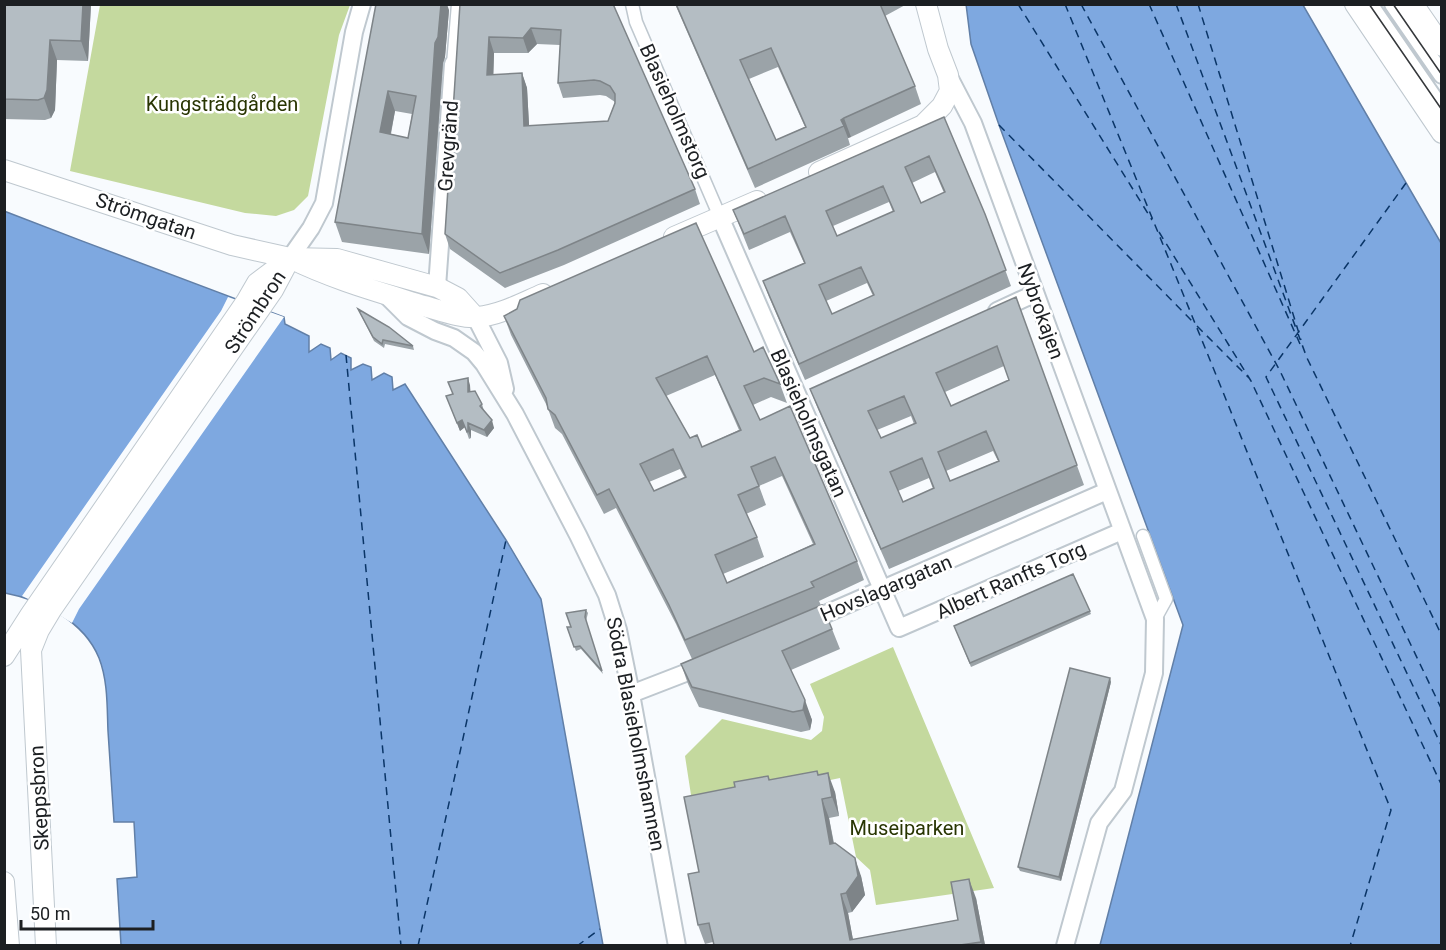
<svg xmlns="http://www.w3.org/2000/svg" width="1446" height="950" font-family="Roboto,sans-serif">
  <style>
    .green { fill: #c4d99e }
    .water { fill: #7ea8e0; stroke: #617fa7; stroke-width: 1.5 }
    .pier { fill: #f8fbfe }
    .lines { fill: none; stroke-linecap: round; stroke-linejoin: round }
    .ferry { stroke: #0a3567; stroke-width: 1.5; stroke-dasharray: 8 6; stroke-linecap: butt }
    .pedestrian-casing { stroke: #bfc8cf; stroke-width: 15 }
    .minor-casing { stroke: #bfc8cf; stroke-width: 20 }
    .tertiary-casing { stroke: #bfc8cf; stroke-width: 22 }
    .pedestrian { stroke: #fff; stroke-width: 12 }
    .minor { stroke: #fff; stroke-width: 16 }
    .tertiary { stroke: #fff; stroke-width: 20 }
    .tram { stroke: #35383b; stroke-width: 1.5 }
    .wall { fill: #9ba3a8; fill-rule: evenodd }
    .shaded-wall { fill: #7e8488 }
    .building { fill: #b4bdc3; stroke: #7e8488; stroke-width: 1.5; fill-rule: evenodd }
    .labels { text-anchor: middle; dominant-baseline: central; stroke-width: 5; stroke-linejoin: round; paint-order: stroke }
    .park-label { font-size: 20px; fill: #283502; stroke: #fff }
    .street-label { font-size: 20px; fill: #1c1f22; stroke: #fff }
  </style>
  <rect width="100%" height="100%" fill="#f8fbfe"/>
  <path class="green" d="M 100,5 L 350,5 L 339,35 L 308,196 L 294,210 L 276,216 L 245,213 L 70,171 Z
    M 893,647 L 994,888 L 876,905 L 870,870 L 856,857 L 840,778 L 693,808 L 685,756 L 722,719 L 811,740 L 822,731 L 824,717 L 810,684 Z"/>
  <path class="water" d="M 966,4 L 1303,5 L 1441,243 L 1441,945 L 1100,945 L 1183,625 L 999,125 L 971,44 Z
    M 4,211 C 97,247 190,282 284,317 L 285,324 L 309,336 L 309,352 L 321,344 L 330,348 L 331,360 L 341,353 L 351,358 L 351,370 L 363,364 L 371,367 L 372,380 L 384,373 L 392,377 L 393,390 L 405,384 L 506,540 L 541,599 L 603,945 L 121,945 L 117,879 L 137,877 L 134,822 L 114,822 C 112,792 110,761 108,731 C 107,707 108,681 99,658 C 84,621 42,600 5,593 Z"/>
  <path class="pier" d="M 228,297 L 284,317 L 79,609 L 72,623 L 51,610 L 22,596 L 221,311 Z"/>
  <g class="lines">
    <path class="ferry" d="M 1018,4 L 1152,220
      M 1065,4 L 1223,392 L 1391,810 L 1350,946
      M 1081,4 L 1280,371 L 1442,710
      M 1149,4 L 1300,344
      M 1176,4 L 1307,358 L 1442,636
      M 1198,4 L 1301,340
      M 999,125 L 1194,323
      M 1406,183 L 1266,377 L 1442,747
      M 1159,232 L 1251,381 L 1442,786
      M 1197,326 L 1249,378
      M 346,355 L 401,946
      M 418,946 L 506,540
      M 577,946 L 600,929"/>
    <g class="pedestrian-casing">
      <path id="pedestrian" d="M 632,4 L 636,22 L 720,217
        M 453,64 L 458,4
        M 1143,536 L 1166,599 L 1155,619"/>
    </g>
    <g class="minor-casing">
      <path id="minor" d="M 1369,4 L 1442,110
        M 1393,4 L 1442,75
        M 948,75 L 973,123 L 1155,619 L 1154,673 L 1123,791 L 1099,823 L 1065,946
        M 720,217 L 899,628 L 1122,531
        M 290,258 L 311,228 L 324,203 L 354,32 L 362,4
        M 437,287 L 453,64
        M 386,295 L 408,317 L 435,331 L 454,338 L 474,352 L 484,364 L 515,414 L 578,535 L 607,595 L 618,630 L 631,694 L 677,946
        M 997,311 L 1034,294
        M 476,318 L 499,363 L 505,389
        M 807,622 L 1107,491
        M 631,694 L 706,665"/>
    </g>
    <g class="tertiary-casing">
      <path id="tertiary" d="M 1355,4 L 1442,133
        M 1413,4 L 1442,46
        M 4,170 L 232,245 L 290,258 L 337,259 L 437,287 L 458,298 L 476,318
        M 819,172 L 923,125 L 942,106 L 950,91 L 948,75 L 938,49 L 926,4
        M 674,237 L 757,201
        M 290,258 C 332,279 379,292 424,306 C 439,310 463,319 478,317 C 500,315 522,303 543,294
        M 4,656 L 31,614 L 246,302 L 257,283 L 285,262
        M 4,882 L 9,946
        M 46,946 L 31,650 L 39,630 L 51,610 L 273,290 L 290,258"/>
    </g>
    <use href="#pedestrian" class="pedestrian"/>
    <use href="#minor" class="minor"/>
    <use href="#tertiary" class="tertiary"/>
    <path class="tram" d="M 1369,4 L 1442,110
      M 1393,4 L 1442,75"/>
  </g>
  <path class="wall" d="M 4,4 L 91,4 L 88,61 L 57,60 L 55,110 L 51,118 L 45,120 L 4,119 Z
    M 376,4 L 449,10 L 445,57 L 443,63 L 429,254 L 342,242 L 335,222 ZM 395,111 L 412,114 L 408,138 L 391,134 Z
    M 460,4 L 613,4 L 695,189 L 700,204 L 564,265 L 505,288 L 450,249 L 445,234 ZM 537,44 L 560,45 L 558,83 L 563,98 L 600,95 L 606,96 L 615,102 L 608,121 L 529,126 L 527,88 L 522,73 L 493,75 L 494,53 L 528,53 Z
    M 675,4 L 907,4 L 885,16 L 915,86 L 921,104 L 851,137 L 848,138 L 850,145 L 755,188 ZM 778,67 L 805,127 L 776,140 L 749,79 Z
    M 944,117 L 985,214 L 1011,286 L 805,380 L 769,297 L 763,281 L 804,263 L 790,232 L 749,250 L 733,210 ZM 935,172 L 944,193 L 921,203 L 912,183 ZM 889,202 L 893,212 L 837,236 L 833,226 ZM 867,283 L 873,296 L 832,314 L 826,301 Z
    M 1016,297 L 1084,485 L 889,569 L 818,409 L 810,389 ZM 1004,366 L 1009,380 L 951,406 L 945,392 ZM 911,416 L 914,424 L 881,438 L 877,430 ZM 993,451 L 998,461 L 950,481 L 946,471 ZM 929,478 L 933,489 L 903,502 L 898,491 Z
    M 358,309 L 413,346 L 414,350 L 385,344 L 384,348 L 374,341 Z
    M 504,316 L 754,352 L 780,384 L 787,403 L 771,397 L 753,405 L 760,420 L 857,561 L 864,580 L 819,601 L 832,629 L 840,649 L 791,670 L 812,720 L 810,730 L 801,732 L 699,707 L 688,684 L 681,664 L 692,659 L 676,624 L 616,508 L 604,514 L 562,434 L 555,428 L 547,406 L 511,335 ZM 715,375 L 739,430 L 702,447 L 690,438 L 666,396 ZM 680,469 L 685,478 L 654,491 L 649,482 ZM 782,476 L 813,544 L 727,583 L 723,574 L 764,557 L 757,537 L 746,514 L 766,505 L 759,486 Z
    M 470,385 L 470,391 L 482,404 L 484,411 L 494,428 L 487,437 L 471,430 L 471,438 L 469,439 L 465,427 L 460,431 L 446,396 L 453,394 Z
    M 1073,574 L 1091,614 L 971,667 L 954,626 Z
    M 586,610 L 588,613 L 586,621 L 603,674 L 581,649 L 576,651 L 567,627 L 571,627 Z
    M 1111,682 L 1061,881 L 1020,871 L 1018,867 Z
    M 817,771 L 818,775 L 835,792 L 839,816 L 829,818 L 834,843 L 861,876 L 865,895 L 852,912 L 848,913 L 853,940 L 958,920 L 976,898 L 985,945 L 714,945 L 713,942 L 705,944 L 698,925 L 699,872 L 735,787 L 768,776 L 770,780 Z"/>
  <path class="shaded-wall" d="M 83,4 L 91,4 L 88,61 L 81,41 Z
    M 441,4 L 447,4 L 449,10 L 445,57 L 443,63 L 429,254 L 422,234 L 435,43 Z
    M 531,28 L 537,44 L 528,53 L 523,38 Z
    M 489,37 L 494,53 L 493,90 L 487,75 Z
    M 50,40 L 57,60 L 55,110 L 51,118 L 44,98 Z
    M 522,73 L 527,88 L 530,142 L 524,126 Z
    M 388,91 L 395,111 L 387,152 L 380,132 Z
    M 844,118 L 851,137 L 848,138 L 841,120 Z
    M 468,378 L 470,385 L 471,399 L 468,392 Z
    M 462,420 L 465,427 L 460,431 L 457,423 Z
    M 492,420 L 494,428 L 487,437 L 484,430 Z
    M 468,423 L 471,430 L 471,438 L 468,431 Z
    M 1110,678 L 1111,682 L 1061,881 L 1059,877 Z
    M 805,700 L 812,720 L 810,730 L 803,710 Z
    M 828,773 L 835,792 L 839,816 L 832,797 Z
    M 822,799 L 829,818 L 837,863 L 830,844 Z
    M 855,858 L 861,876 L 865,895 L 852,912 L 846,893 Z
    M 969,879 L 976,898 L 985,945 L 982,945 L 981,942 Z
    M 841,894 L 848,913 L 854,945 L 850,940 Z"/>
  <path class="building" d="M 4,4 L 83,4 L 81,41 L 50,40 L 47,90 L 44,98 L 38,100 L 4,99 Z
    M 376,4 L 441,4 L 438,37 L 435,43 L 422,234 L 335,222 ZM 388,91 L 416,96 L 408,138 L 380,132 Z
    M 460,4 L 613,4 L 695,189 L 558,250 L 500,273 L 445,234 ZM 531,28 L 561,30 L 558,83 L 594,80 L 600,81 L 610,86 L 615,94 L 615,103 L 608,121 L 524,126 L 522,73 L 487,75 L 489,37 L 523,38 Z
    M 676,4 L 880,4 L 915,86 L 844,118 L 841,120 L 844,126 L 748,169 ZM 771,48 L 806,127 L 776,140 L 740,60 Z
    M 944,117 L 985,214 L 1006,270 L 799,364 L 763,281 L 805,263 L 785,216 L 744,234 L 733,210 ZM 929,156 L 945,192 L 921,203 L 905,167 ZM 883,186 L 894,211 L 837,236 L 826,211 ZM 861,267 L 874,295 L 832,314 L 819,285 Z
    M 696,223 L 754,352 L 763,347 L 780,384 L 764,378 L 744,386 L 760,420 L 790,406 L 857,561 L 811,582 L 814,587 L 685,640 L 669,605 L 609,489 L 597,495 L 555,415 L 548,409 L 546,398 L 504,316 L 517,309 L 520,300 ZM 707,356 L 741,430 L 702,447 L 697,435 L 690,438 L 656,378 ZM 673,449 L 686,477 L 654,491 L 640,464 ZM 775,457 L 815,544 L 727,583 L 715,555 L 757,537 L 738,495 L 759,486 L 751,467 Z
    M 1016,297 L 1077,465 L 881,549 L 810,389 ZM 997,346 L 1009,380 L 951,406 L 936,373 ZM 904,396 L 916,423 L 881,438 L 868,411 ZM 986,431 L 999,461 L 950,481 L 938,452 ZM 922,458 L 934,488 L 903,502 L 890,472 Z
    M 358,309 L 389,327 L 413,346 L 383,340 L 382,344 L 373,337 Z
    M 468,378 L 468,392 L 475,391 L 482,404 L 480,406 L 492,420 L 484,430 L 468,423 L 468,431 L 467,432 L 462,420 L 457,423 L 446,396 L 453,394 L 448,382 Z
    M 1073,574 L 1090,611 L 970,663 L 954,626 Z
    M 822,605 L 832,629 L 782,651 L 805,700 L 803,710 L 793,712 L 692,687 L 681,664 Z
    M 586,610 L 585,617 L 602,671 L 580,646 L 574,647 L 567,627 L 571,627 L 566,613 Z
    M 1070,668 L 1110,678 L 1059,877 L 1018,867 Z
    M 817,771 L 818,775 L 828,773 L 832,797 L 822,799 L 830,844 L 835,843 L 855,858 L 858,876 L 846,893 L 841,894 L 850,940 L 958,920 L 951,882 L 969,879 L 981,942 L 960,945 L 714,945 L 709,923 L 698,925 L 688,874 L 699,872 L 684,797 L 735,787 L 734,782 L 768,776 L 769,780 Z"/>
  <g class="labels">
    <g class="park-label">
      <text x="222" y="104">Kungsträdgården</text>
      <text x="907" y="828">Museiparken</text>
    </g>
    <g class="street-label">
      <text transform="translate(675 111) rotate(66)">Blasieholmstorg</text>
      <text transform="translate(448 146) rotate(-86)">Grevgränd</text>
      <text transform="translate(146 216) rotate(19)">Strömgatan</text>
      <text transform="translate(1041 311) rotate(70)">Nybrokajen</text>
      <text transform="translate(255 312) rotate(-57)">Strömbron</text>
      <text transform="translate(809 423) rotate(66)">Blasieholmsgatan</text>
      <text transform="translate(1011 580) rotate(-24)">Albert Ranfts Torg</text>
      <text transform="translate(886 588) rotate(-23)">Hovslagargatan</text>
      <text transform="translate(636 734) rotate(79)">Södra Blasieholmshamnen</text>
      <text transform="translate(39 798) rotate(-93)">Skeppsbron</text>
    </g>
  </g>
  <rect width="1446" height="950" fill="none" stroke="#1c1f22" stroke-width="12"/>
  <path d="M21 920v9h132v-9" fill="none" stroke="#1c1f22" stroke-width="3"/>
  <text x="30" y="920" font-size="18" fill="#1c1f22" stroke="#ffffff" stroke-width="4.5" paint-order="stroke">50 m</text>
</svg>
